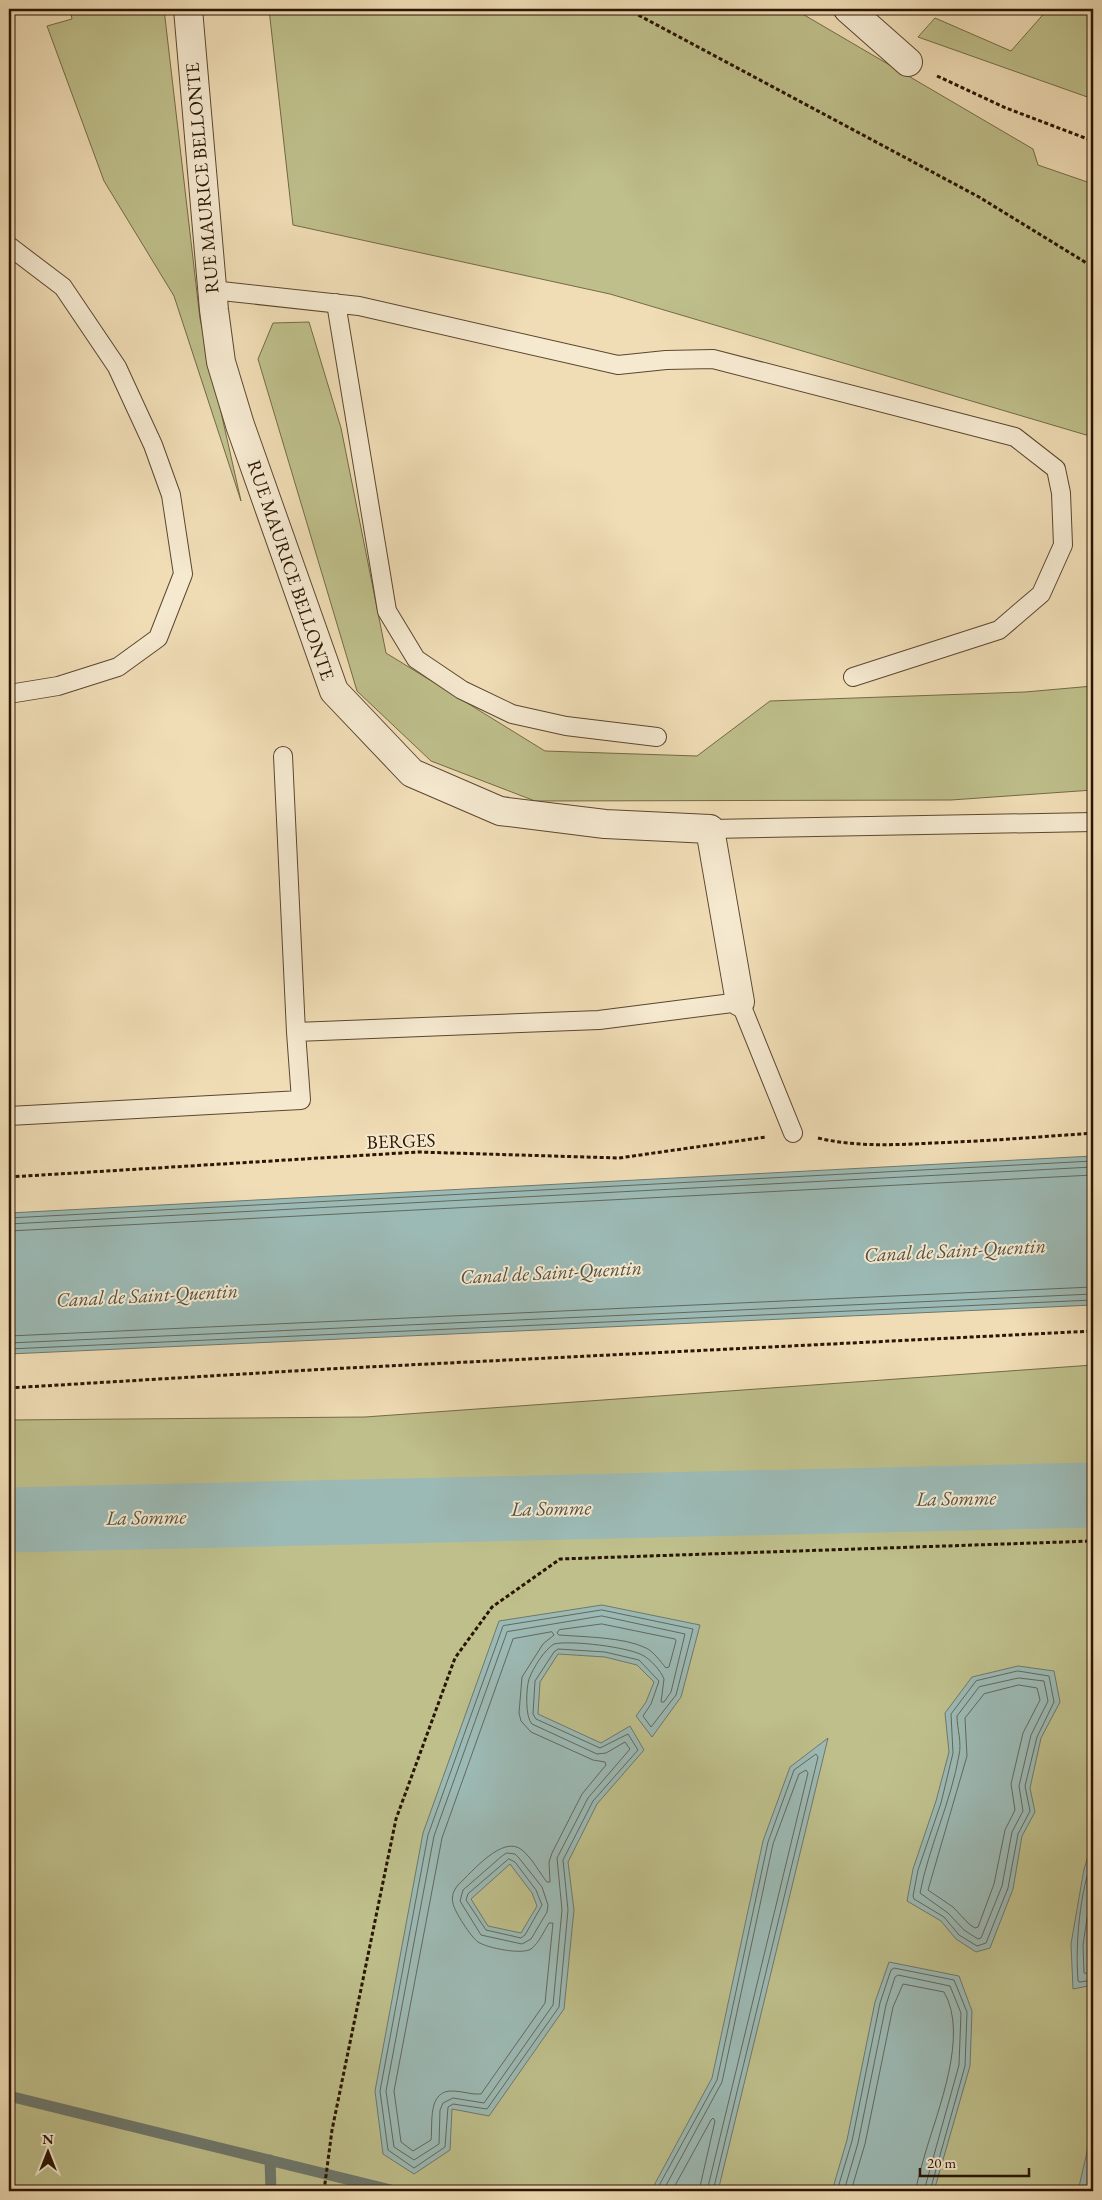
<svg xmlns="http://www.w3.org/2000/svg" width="1102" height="2200" font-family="'EB Garamond',serif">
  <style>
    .green { fill: #bebf8b; stroke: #746a46 }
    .water { fill: #9cbab5; stroke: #6e786d; fill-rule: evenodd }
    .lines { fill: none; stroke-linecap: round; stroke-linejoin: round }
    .shore { stroke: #63685c; stroke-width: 1 }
    .stream { stroke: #6e786d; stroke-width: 11 }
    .river { stroke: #9cbab5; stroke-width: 65 }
    .service-casing { stroke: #5c472f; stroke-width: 20 }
    .minor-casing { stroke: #5c472f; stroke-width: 30 }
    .path { stroke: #2a1502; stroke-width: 3; stroke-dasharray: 4 2.5; stroke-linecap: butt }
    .service { stroke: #f5e9d0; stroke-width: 18 }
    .minor { stroke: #f5e9d0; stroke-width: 28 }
    .labels { text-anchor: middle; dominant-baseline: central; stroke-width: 4; stroke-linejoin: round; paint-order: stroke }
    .street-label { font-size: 19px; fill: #2a1502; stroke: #f5e9d0 }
    .water-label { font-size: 20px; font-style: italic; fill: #524f41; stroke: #f5e9d0 }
  </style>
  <rect width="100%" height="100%" fill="#f0ddb6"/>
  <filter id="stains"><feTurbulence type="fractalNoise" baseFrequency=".004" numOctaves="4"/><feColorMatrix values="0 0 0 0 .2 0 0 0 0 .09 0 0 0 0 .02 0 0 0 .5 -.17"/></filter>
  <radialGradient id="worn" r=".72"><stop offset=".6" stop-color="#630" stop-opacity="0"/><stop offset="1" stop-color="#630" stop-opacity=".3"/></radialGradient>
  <path class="green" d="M 70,9 L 164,9 L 200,319 L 241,501 L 174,296 L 104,181 L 47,26 L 72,19 Z
    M 269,9 L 794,9 L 1033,149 L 1038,165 L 1093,184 L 1093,437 L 610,294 L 293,225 Z
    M 1048,9 L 1093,9 L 1093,99 L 918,37 L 935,18 L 1011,51 Z
    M 309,322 L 341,428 L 386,653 L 545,751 L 697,756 L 770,701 L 1025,692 L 1093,686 L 1093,790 L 951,800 L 535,801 L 431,761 L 357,691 L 258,359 L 273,323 Z
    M 1093,1365 L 1093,2191 L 9,2191 L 9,1420 L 365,1417 Z"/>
  <path class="water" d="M 1093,1156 L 1093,1305 L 9,1354 L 9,1213 Z
    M 602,1605 L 700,1625 L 681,1697 L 652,1737 L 636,1716 L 646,1702 L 654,1682 L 637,1665 L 605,1657 L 558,1654 L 540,1682 L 538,1714 L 601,1743 L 630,1726 L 644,1750 L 597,1804 L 568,1862 L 574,1910 L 564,2009 L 489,2116 L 452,2109 L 450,2150 L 414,2174 L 383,2154 L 375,2091 L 423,1833 L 499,1621 ZM 510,1864 L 532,1893 L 537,1906 L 521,1933 L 488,1926 L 471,1899 Z
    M 1018,1666 L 1054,1671 L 1060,1702 L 1041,1738 L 1030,1788 L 1035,1812 L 1022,1836 L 1013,1889 L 990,1948 L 976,1952 L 956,1939 L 941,1921 L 907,1901 L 913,1869 L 936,1801 L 949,1752 L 945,1713 L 972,1677 Z
    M 828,1738 L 718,2191 L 651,2191 L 712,2078 L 763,1841 L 790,1767 Z
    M 1093,1841 L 1093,1985 L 1073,1989 L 1071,1944 L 1084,1869 Z
    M 889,1962 L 959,1976 L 972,2011 L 970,2066 L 934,2191 L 832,2191 L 847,2140 L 875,2002 Z
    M 1093,2126 L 1093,2191 L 1078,2191 Z"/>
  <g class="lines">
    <path class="shore" d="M 9,1218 L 1093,1161
      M 9,1224 L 1093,1167
      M 9,1231 L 1093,1175
      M 9,1336 L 1093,1287
      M 9,1343 L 1093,1294
      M 9,1349 L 1093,1300
      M 602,1610 L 693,1629 L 676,1695 L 651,1727 L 643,1716 L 651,1704 L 659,1681 L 639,1660 L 605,1652 L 558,1649 L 554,1652 L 535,1681 L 533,1714 L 536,1719 L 600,1748 L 628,1734 L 638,1750 L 593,1801 L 563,1860 L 568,1910 L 559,2007 L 487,2109 L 453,2104 L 448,2107 L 445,2147 L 414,2168 L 388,2150 L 380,2091 L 428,1835 L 503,1626 Z
      M 602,1616 L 685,1634 L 671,1692 L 664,1702 L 661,1702 L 664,1679 C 661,1671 651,1660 644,1656 C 630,1647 570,1640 554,1644 C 545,1649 533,1668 529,1679 C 526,1689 525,1717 532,1724 L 597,1754 L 606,1753 L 625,1742 L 630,1749 L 588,1798 L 557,1858 L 562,1910 L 553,2005 L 484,2103 L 453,2098 L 443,2103 L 440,2110 L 439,2144 L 414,2160 L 394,2147 L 386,2091 L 434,1836 L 507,1632 Z
      M 602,1624 L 675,1639 L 676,1641 L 669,1667 L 666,1668 C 660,1661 654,1652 646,1648 C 624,1637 584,1637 559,1635 L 557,1633 L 559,1630 Z
      M 552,1632 L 554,1635 L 543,1644 L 522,1677 L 519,1713 L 521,1721 L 531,1732 L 593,1760 L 605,1762 L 606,1765 L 582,1794 L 552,1853 L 549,1862 L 550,1882 L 547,1882 C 539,1872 532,1858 522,1850 C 503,1834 472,1872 458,1885 C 454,1890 451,1896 453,1903 C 454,1911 471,1937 478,1942 C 487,1948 522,1955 531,1949 C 539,1943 544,1931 549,1923 L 553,1923 L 545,2003 L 481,2094 C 472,2095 462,2091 453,2091 C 427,2090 433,2123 431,2140 L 413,2151 L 401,2142 L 394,2091 L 442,1838 L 513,1639 Z
      M 1018,1671 L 1049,1676 L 1054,1702 L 1037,1737 L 1025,1786 L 1030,1811 L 1018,1834 L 1008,1888 L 986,1943 L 977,1946 L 959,1935 L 944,1917 L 914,1899 L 913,1896 L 918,1870 L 941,1803 L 953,1753 L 951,1714 L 976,1681 Z
      M 1019,1678 L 1044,1681 L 1048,1701 L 1031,1735 L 1019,1786 L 1023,1811 L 1012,1832 L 1002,1886 L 981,1938 L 978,1939 L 964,1930 L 948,1913 L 920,1893 C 929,1846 951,1802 959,1755 C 962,1743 957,1728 957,1716 L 979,1687 Z
      M 1019,1685 L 1037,1688 L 1040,1700 L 1023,1733 L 1011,1784 L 1015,1810 L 1005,1830 L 994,1884 L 978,1927 L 975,1928 L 969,1924 L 953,1907 L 928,1890 L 967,1756 L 965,1718 L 984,1694 Z
      M 507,1853 L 515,1854 L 519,1858 L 542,1887 L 548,1905 L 547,1912 L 531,1939 L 522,1944 L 481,1935 L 460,1901 L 463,1890 L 502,1856 Z
      M 1093,1856 C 1080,1893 1075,1942 1078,1981 L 1080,1982 L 1093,1980
      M 509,1859 L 515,1862 L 536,1890 L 542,1905 L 525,1935 L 521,1938 L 486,1930 L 466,1900 L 468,1894 Z
      M 1093,1879 L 1083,1945 L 1084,1973 L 1093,1974
      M 656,2191 L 717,2080 L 768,1842 L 794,1770 L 816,1754 L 818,1757 L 713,2191
      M 663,2191 L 722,2082 L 773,1844 L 799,1774 L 806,1770 L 808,1773 L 707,2191
      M 672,2191 L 711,2120 L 713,2118 L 715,2121 L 699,2191
      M 837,2191 L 852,2141 L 880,2003 L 891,1970 L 894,1968 L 954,1980 L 967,2012 L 965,2066 L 930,2191
      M 844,2191 L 858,2143 L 886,2005 L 895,1977 L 898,1975 L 950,1986 L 961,2013 L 959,2065 L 924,2191
      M 851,2191 L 865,2144 L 893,2007 L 903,1984 L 944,1992 C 969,2035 938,2109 925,2154 C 922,2166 917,2179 916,2191"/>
    <path class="stream" d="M 9,2096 L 395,2191
      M 270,2160 L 271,2191"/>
    <path class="river" d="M 9,1520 L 1093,1495"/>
    <g class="service-casing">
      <path id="service" d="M 9,246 L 63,287 L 117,367 L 153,445 L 171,495 L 183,574 L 158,638 L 118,667 L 58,686 L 9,694
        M 212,290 L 359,306 L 618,365 L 666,360 L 713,359 L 1015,437 L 1056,469 L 1061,493 L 1063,545 L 1041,594 L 999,630 L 853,677
        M 336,303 L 387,611 L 416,659 L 462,690 L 512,714 L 566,726 L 657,737
        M 283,756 L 296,1032 L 599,1020 L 740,1002 L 793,1133
        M 710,829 L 1093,822
        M 9,1116 L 301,1100 L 296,1032"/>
    </g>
    <g class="minor-casing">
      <path id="minor" d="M 188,9 L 214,310 L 221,362 L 240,425 L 334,691 L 412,773 L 500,811 L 605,824 L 710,829 L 740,1002
        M 848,9 L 908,62"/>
    </g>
    <path class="path" d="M 627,9 L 979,197 L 1093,267
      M 937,76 L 1006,108 L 1093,141
      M 818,1138 C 856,1147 894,1145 933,1143 C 987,1141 1040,1137 1093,1133
      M 9,1177 L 418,1152 L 619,1158 L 766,1137
      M 9,1388 L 327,1369 L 1093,1331
      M 324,2191 L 332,2130 L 396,1819 L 455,1658 L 492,1607 L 560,1559 L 1093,1541"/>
    <use href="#service" class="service"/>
    <use href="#minor" class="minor"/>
  </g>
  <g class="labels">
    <g class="street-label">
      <text transform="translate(202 178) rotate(-95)">RUE MAURICE BELLONTE</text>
      <text transform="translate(291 570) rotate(71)">RUE MAURICE BELLONTE</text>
      <text transform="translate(401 1141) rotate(-2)">BERGES</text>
    </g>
    <g class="water-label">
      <text transform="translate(955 1250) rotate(-3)">Canal de Saint-Quentin</text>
      <text transform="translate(551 1272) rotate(-3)">Canal de Saint-Quentin</text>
      <text transform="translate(147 1295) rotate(-3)">Canal de Saint-Quentin</text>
      <text transform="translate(956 1498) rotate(-1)">La Somme</text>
      <text transform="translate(551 1508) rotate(-1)">La Somme</text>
      <text transform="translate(146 1517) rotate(-1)">La Somme</text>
    </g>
  </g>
  <rect width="1102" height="2200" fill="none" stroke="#f0ddb6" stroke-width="30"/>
  <rect x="10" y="10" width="1082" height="2180" fill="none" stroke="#2a1502" stroke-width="2.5"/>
  <rect x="15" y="15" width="1072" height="2170" fill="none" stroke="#2a1502"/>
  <g transform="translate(48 2152)" stroke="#f5e9d0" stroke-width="4" paint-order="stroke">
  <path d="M0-4L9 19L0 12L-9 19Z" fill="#2a1502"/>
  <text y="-8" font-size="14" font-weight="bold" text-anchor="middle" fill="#2a1502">N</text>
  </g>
  <path d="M920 2168v8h109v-8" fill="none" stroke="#2a1502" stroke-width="2.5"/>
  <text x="927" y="2168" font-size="15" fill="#2a1502" stroke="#f5e9d0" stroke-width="4" paint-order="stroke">20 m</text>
  <rect width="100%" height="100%" filter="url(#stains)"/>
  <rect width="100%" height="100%" fill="url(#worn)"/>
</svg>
